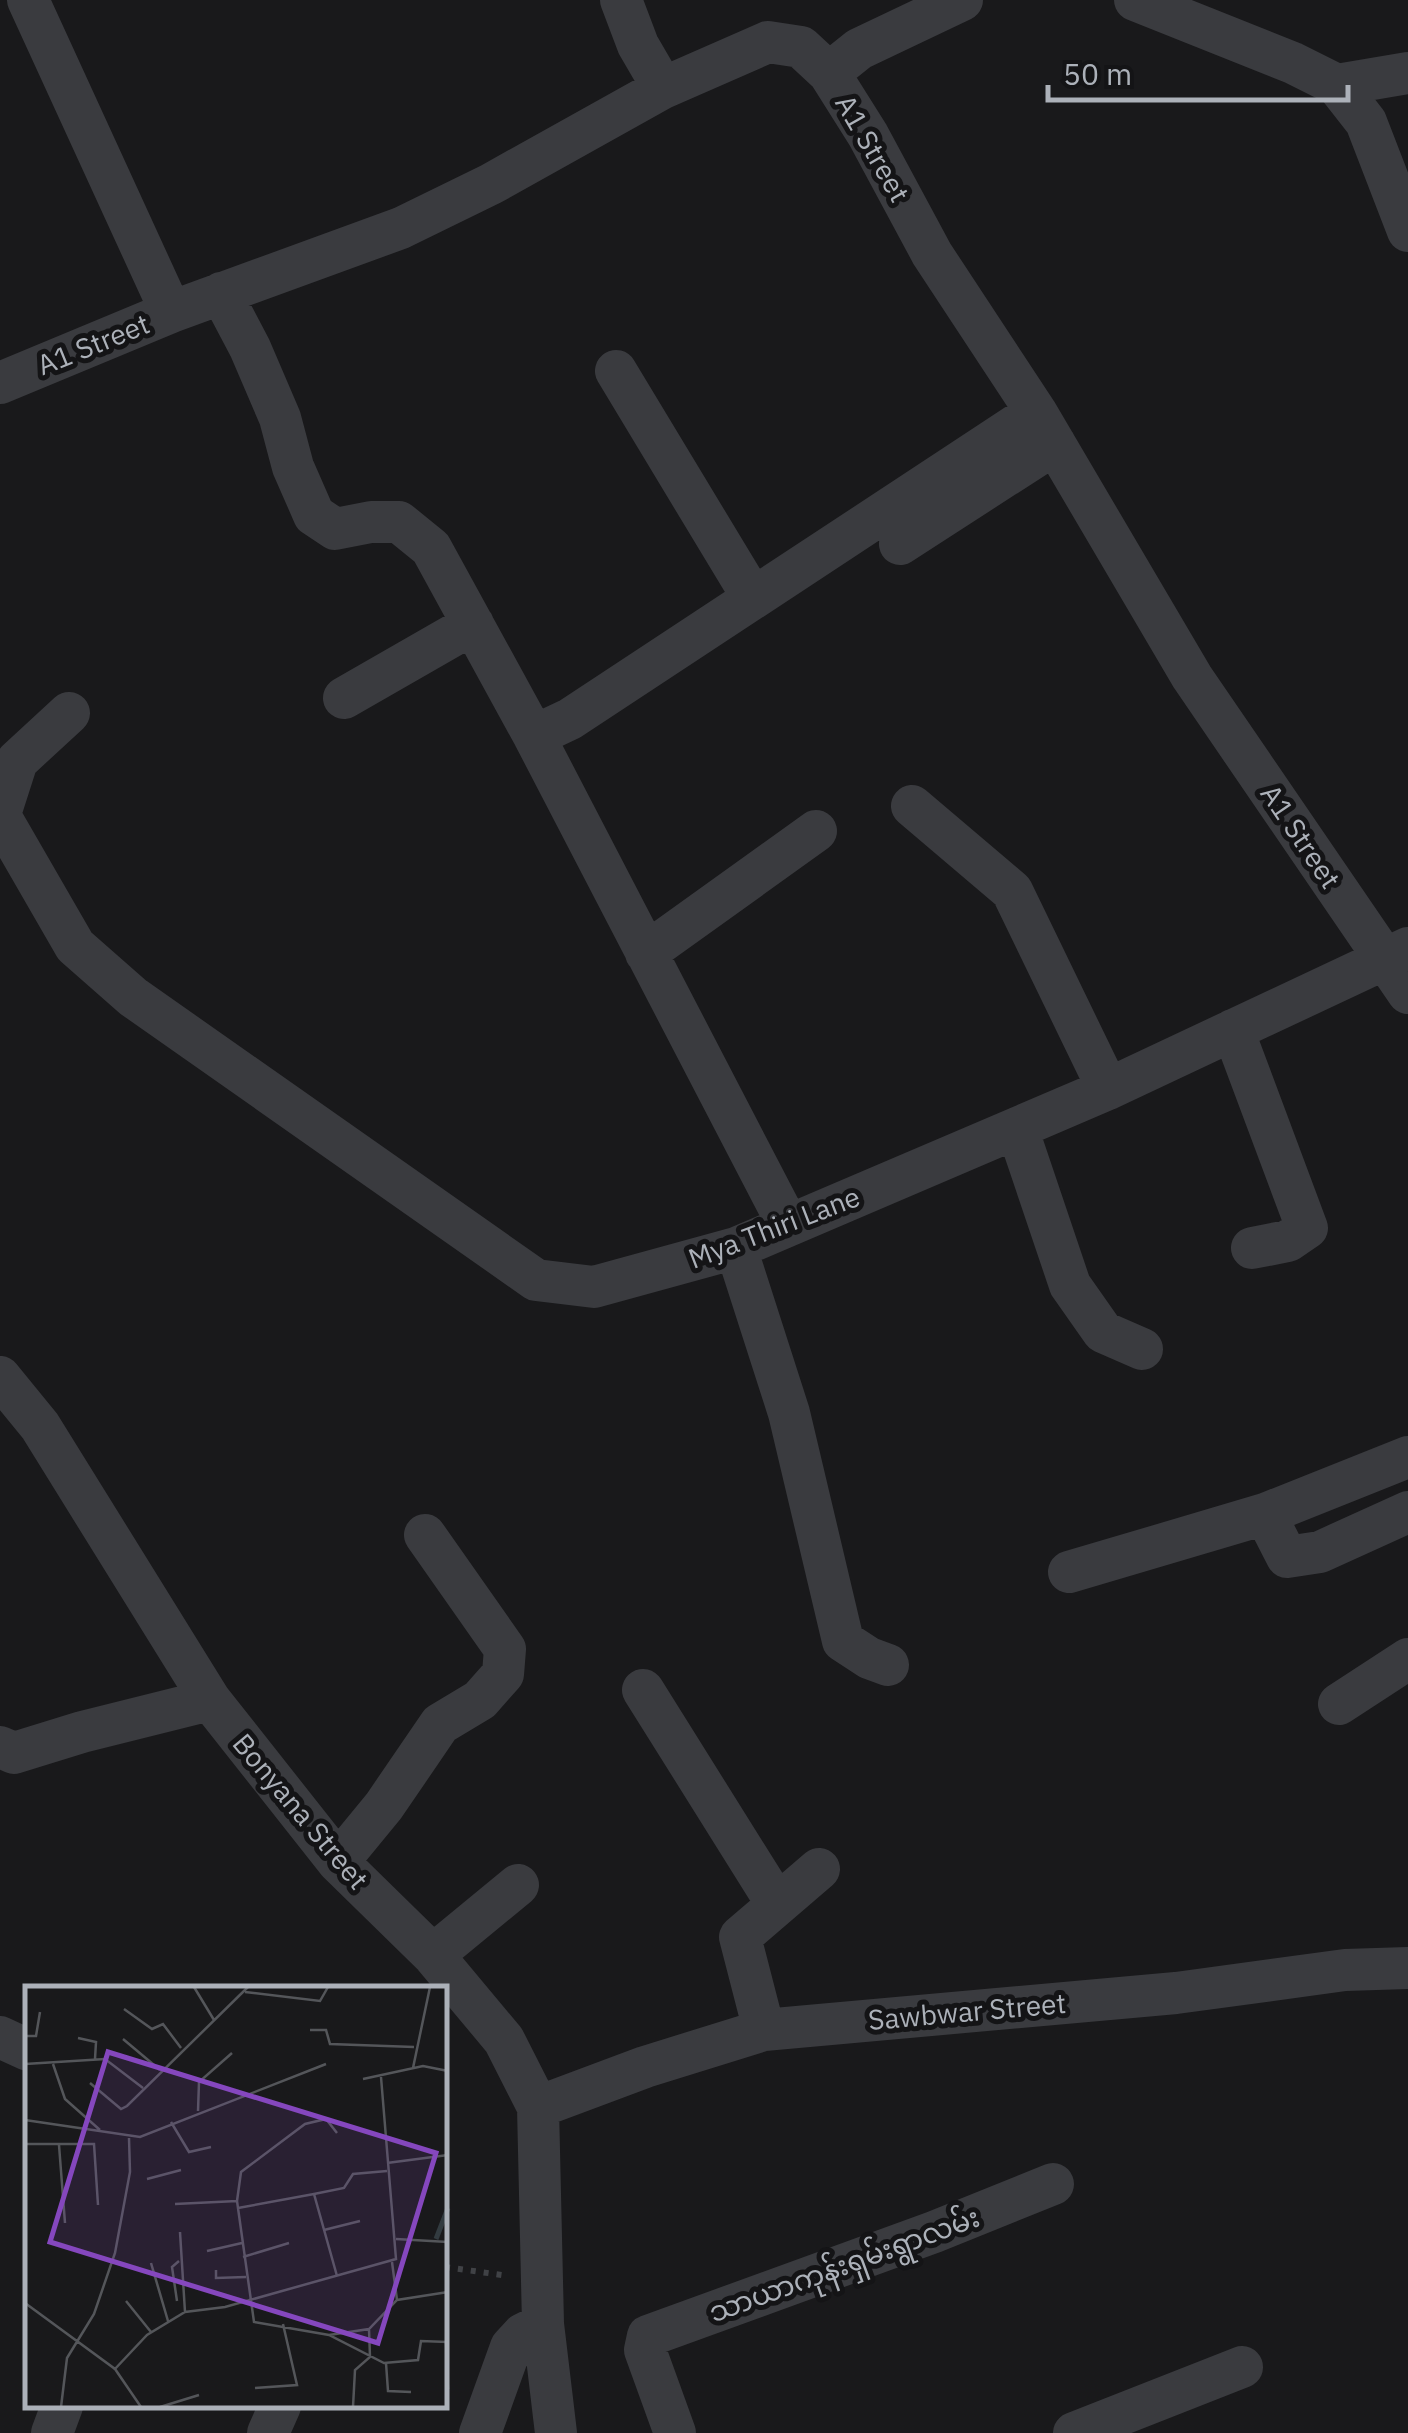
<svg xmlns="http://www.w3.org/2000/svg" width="1408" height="2433" font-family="'IBM Plex Sans','Noto Sans Myanmar',sans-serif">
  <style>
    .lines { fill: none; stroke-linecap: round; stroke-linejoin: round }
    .path { stroke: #404246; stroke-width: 6; stroke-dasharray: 5 8; stroke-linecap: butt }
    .minor { stroke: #3a3b3f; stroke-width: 42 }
    .labels { text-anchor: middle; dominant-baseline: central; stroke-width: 10; stroke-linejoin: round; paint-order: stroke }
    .street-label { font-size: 28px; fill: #acb1b9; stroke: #141416 }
    .inset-river { fill: none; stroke: #323b40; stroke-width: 5 }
    .inset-road { fill: none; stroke: #54565a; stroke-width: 2.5 }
    .view { fill: #8547be; fill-opacity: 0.15; stroke: #8547be; stroke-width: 5 }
    .inset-edge { fill: none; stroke: #acb1b9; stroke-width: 5 }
  </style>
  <rect width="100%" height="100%" fill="#19191b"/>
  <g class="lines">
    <path class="path" d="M 445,2267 L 502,2275"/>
    <path class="minor" d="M 28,0 L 171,312
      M 621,0 L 638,45 L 663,88
      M 1135,0 L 1293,63 L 1337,85 L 1366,122 L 1408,231
      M 829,73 L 859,49 L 962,0
      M 1337,85 L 1408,73
      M 221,293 L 250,348 L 280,418 L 293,467 L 314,515 L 335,529 L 371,522 L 399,522 L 431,548 L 534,736 L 570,719 L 1036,412
      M 616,371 L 753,598
      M 0,383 L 171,312 L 401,228 L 491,184 L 663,88 L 768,42 L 801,47 L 829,73 L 868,135 L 932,254 L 1036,412 L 1192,677 L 1408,993
      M 900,544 L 1055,444
      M 344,698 L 473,624
      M 534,736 L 788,1225
      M 912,806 L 1012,891 L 1108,1089
      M 0,814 L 17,761 L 69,713
      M 0,816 L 75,946 L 133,997 L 536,1280 L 594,1287 L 736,1248 L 1108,1089 L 1408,948
      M 646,953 L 816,831
      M 1233,1030 L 1307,1228 L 1288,1241 L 1252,1248
      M 1017,1128 L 1070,1285 L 1103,1332 L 1142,1349
      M 736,1248 L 789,1413 L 843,1641 L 869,1658 L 888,1665
      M 0,1377 L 40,1426 L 210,1700 L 338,1862 L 433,1955 L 504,2040 L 538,2107 L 543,2324 L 556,2433
      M 1265,1514 L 1287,1557 L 1320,1552 L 1408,1512
      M 1069,1572 L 1265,1514 L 1408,1457
      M 643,1690 L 777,1904
      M 1339,1704 L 1408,1659
      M 0,1747 L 14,1753 L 82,1732 L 210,1700
      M 338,1862 L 384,1806 L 440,1724 L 480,1700 L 503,1674 L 505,1649 L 425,1535
      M 433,1955 L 518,1885
      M 764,2030 L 740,1937 L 819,1869
      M 0,2037 L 28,2050
      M 538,2107 L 645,2067 L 764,2030 L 1176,1993 L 1345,1970 L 1408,1968
      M 52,2433 L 62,2406
      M 268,2433 L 280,2406
      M 480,2433 L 511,2347 L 523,2334 L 543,2324
      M 675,2433 L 645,2350 L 648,2336 L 934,2232 L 1053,2184
      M 1074,2433 L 1242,2367"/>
  </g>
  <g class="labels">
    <g class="street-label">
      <text transform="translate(873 148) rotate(60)">A1 Street</text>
      <text transform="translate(93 344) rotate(-22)">A1 Street</text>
      <text transform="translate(1301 836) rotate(56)">A1 Street</text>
      <text transform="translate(774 1227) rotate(-21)">Mya Thiri Lane</text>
      <text transform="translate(301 1811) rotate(50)">Bonyana Street</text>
      <text transform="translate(967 2011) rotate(-5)">Sawbwar Street</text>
      <text transform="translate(844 2264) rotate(-20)">သာယာကုန်းရှမ်းရွာလမ်း</text>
    </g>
  </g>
  <g transform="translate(25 1986)">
    <rect width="422" height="422" fill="#19191b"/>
    <path class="inset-river" d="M 411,253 L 423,222"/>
    <path class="inset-road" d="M 169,1 L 189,34M 220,6 L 295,15 L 303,1M 99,23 L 127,43 L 138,38 L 156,62M 285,44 L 301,44 L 305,58 L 389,61M 0,50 L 11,50 L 15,26M 53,52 L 71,56 L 70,73M 98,53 L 135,84M 0,78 L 80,73 L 118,102M 28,78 L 40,113 L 75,144M 388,82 L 405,1M 338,93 L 398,80 L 423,85M 65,97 L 96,123 L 102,120 L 223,1M 173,125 L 174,96 L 207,67M 0,134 L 115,151 L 301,78M 146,136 L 164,166 L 186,161M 312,147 L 301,133 L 280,138 L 216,186 L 212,215 L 229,336 L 304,349 L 359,377 L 393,374 L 396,355 L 423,356M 0,158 L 69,158 L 73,219M 34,159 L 40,237M 362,177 L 423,169M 122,193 L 156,184M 150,218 L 212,215M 213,222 L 289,208M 299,244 L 335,235M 155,246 L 160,326M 371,253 L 423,256M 182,265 L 217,257M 218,271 L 264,257M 367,276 L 372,314M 126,277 L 143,335M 191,284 L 191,292 L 221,291M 312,290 L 289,208 L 319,202 L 328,188 L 362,185M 101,315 L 126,346M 152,315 L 147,281 L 154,275M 0,317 L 90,383 L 116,421M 304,349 L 344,343 L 372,314 L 423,306M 421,356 L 423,403M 361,377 L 363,405 L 386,406M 89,384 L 122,349 L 160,326 L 200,321 L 371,273 L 356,91M 230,402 L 272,399 L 258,338M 36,421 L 42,372 L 69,328 L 90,267 L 105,186 L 104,152M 135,421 L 174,409M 328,421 L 330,384 L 345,371 L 344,343"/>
    <path class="view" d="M 83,66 L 411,167 L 353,357 L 25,256 Z"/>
    <rect width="422" height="422" class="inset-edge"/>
  </g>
  <path d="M1048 85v15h300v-15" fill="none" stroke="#acb1b9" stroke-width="5"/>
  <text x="1063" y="85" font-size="30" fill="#acb1b9" stroke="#141416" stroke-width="8" paint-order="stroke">50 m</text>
</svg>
